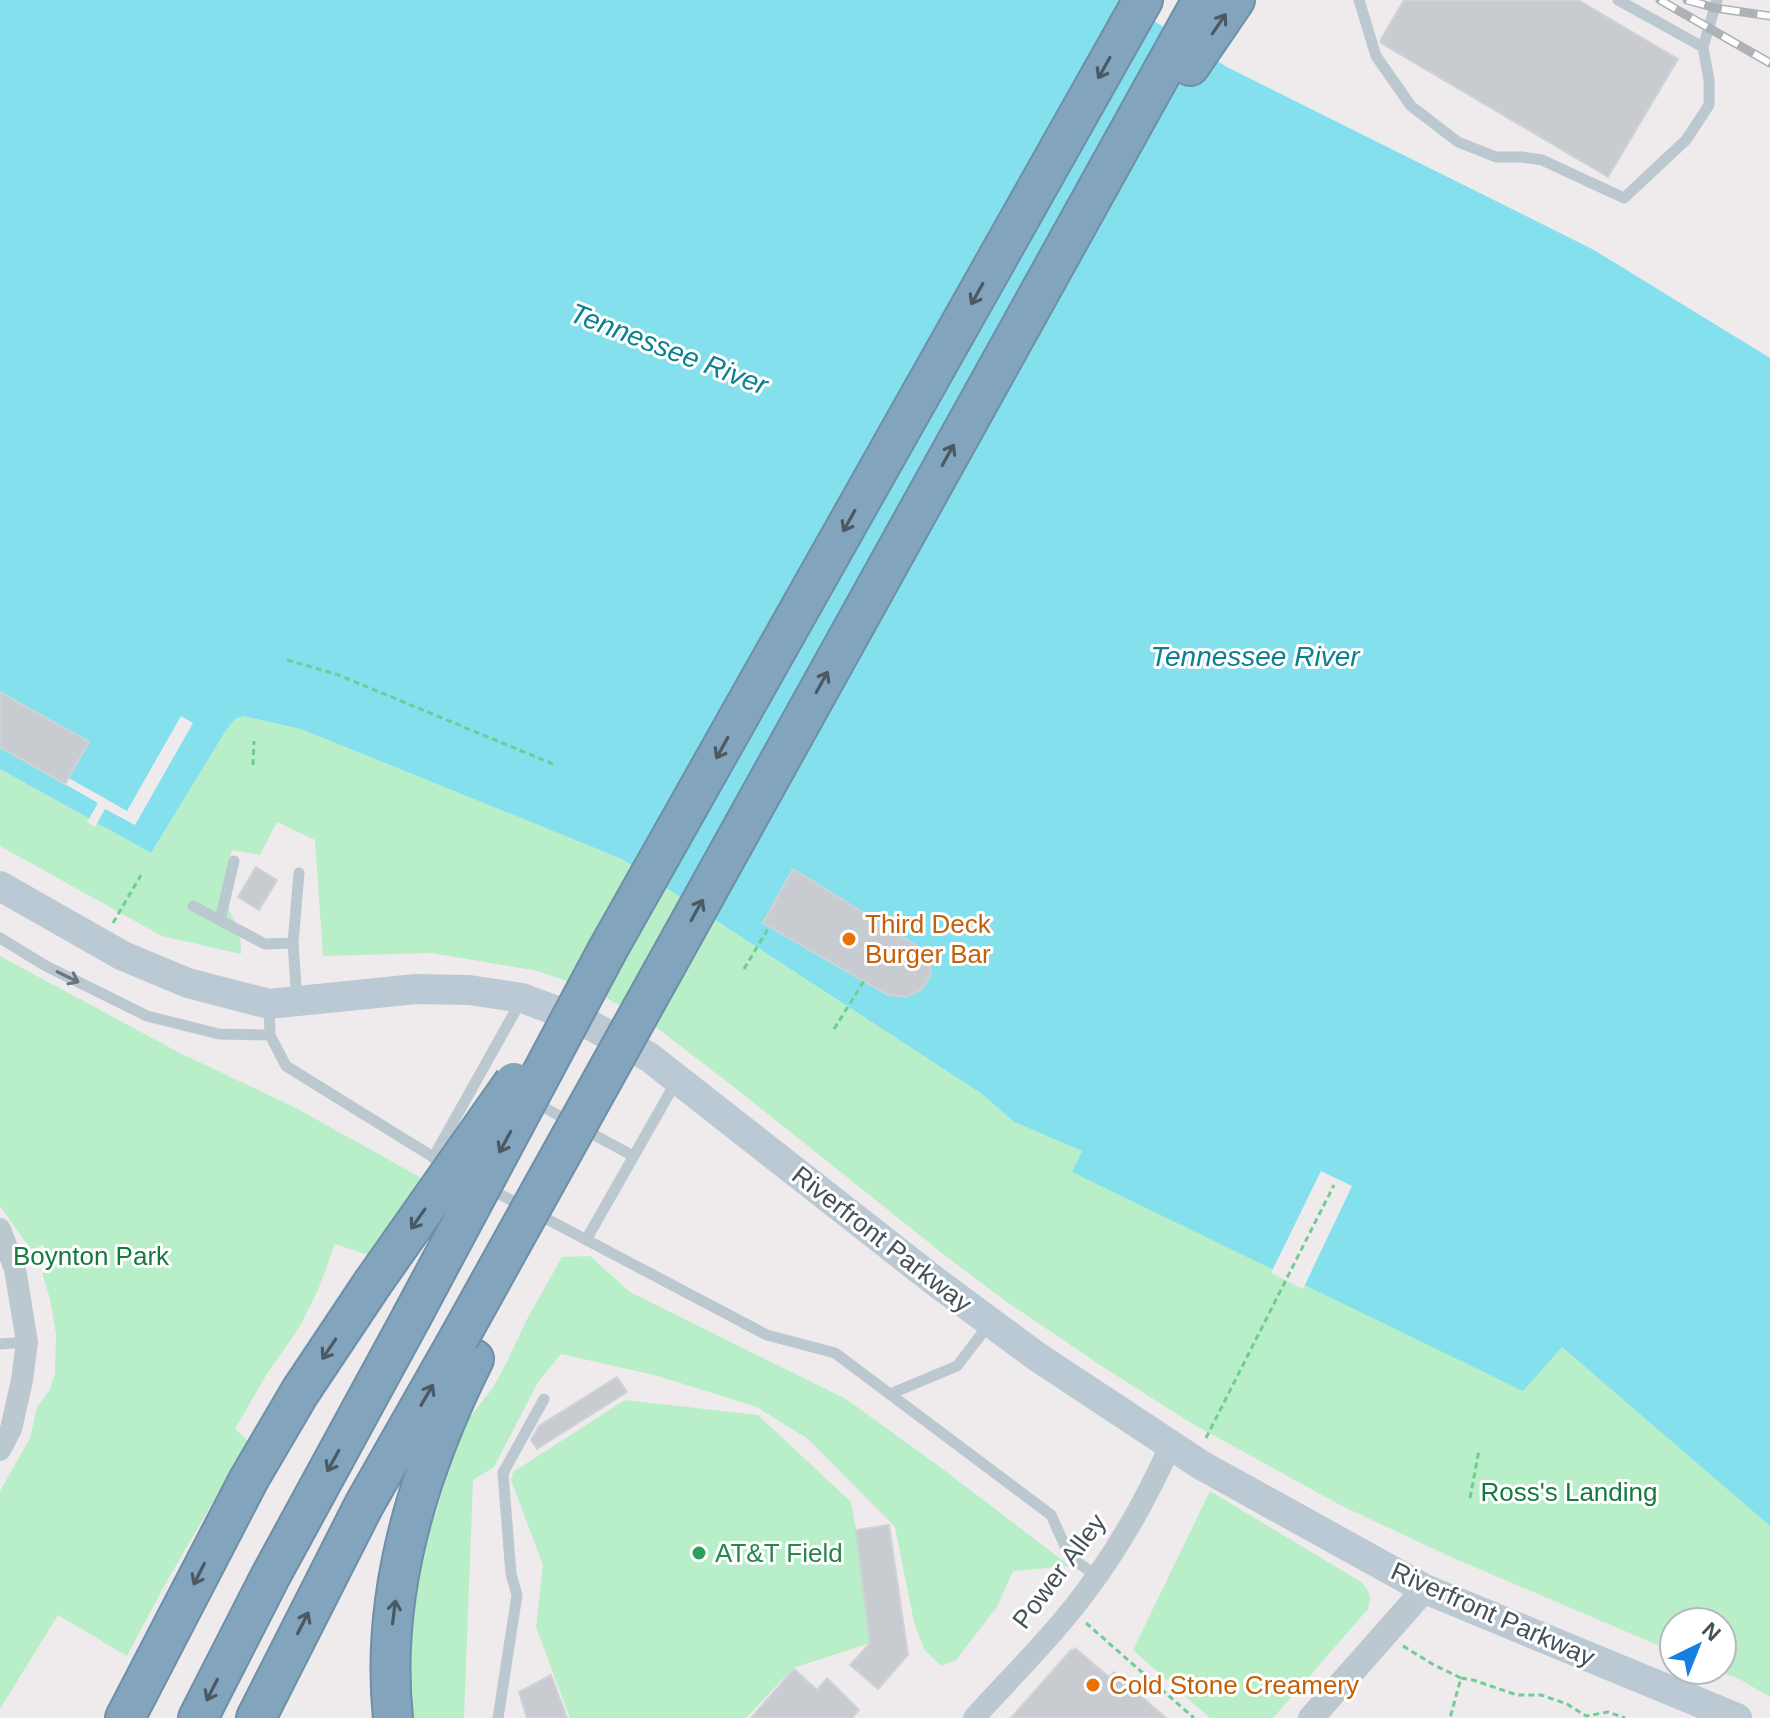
<svg xmlns="http://www.w3.org/2000/svg" width="1770" height="1718" font-family="Helvetica,sans-serif">
  <style>
    .green { fill: #b8eec8 }
    .water { fill: #84e0ec }
    .pier { fill: #efebec }
    .building { fill: #c8ccd1; stroke: #cfd3d8; stroke-width: 2 }
    .lines { fill: none; stroke-linecap: round; stroke-linejoin: round }
    .motorway-casing { stroke: #6d8fa8; stroke-width: 42 }
    .path { stroke: #70cc96; stroke-width: 3; stroke-dasharray: 6 4; stroke-linecap: butt }
    .service { stroke: #bcc8cf; stroke-width: 11 }
    .minor { stroke: #bcc8cf; stroke-width: 22 }
    .tertiary { stroke: #bcc8cf; stroke-width: 26 }
    .secondary { stroke: #bbc9d4; stroke-width: 30 }
    .motorway { stroke: #82a4bc; stroke-width: 38 }
    .rail-casing { stroke: #aeb2b6; stroke-width: 9 }
    .rail { stroke: #fff; stroke-width: 6; stroke-dasharray: 18; stroke-linecap: butt }
    .motorway-bridge-casing { stroke: #6d8fa8; stroke-width: 42; stroke-linecap: butt }
    .motorway-bridge { stroke: #82a4bc; stroke-width: 38 }
    .oneway { stroke: #4a5963 }
    .oneway2 { stroke: #68757c }
    .food-dot { fill: #e8710a; stroke: #fff; stroke-width: 3 }
    .leisure-dot { fill: #2e9e5b; stroke: #fff; stroke-width: 3 }
    .labels { text-anchor: middle; dominant-baseline: central; stroke-width: 6; stroke-linejoin: round; paint-order: stroke }
    .food-label { font-size: 26px; fill: #c56008; stroke: #fff; text-anchor: start }
    .street-label { font-size: 26px; fill: #445159; stroke: #fff }
    .park-label { font-size: 26px; fill: #157a3e; stroke: #fff }
    .leisure-label { font-size: 26px; fill: #27864d; stroke: #fff; text-anchor: start }
    .water-label { font-size: 28px; font-style: italic; fill: #0b8090; stroke: #fff }
  </style>
  <rect width="100%" height="100%" fill="#efebec"/>
  <path class="green" d="M 243,716 L 301,729 L 622,859 L 982,1094 L 1014,1122 L 1082,1151 L 1073,1172 L 1562,1347 L 1770,1526 L 1770,1697 L 1741,1680 L 1717,1670 L 1722,1670 L 1722,1622 L 1674,1622 L 1674,1652 L 1451,1557 L 1342,1506 L 1193,1424 L 1106,1369 L 1007,1302 L 947,1257 L 734,1087 L 649,1022 L 594,991 L 538,971 L 432,953 L 323,956 L 315,840 L 277,822 L 260,855 L 232,850 L 222,897 L 240,931 L 241,954 L 162,936 L 0,846 L 0,769 L 151,853 L 225,732 L 235,719 Z
    M 0,956 L 178,1052 L 296,1108 L 423,1179 L 368,1255 L 335,1244 L 318,1290 L 300,1326 L 265,1377 L 235,1429 L 248,1441 L 163,1588 L 127,1656 L 58,1615 L 0,1709 L 0,1491 L 30,1438 L 37,1407 L 49,1391 L 55,1374 L 56,1334 L 50,1299 L 43,1276 L 43,1271 L 51,1267 L 43,1244 L 36,1249 L 30,1248 L 0,1206 Z
    M 590,1256 L 630,1292 L 846,1399 L 940,1467 L 1070,1566 L 1013,1571 L 997,1607 L 956,1660 L 941,1666 L 924,1649 L 914,1622 L 895,1527 L 808,1439 L 757,1407 L 658,1376 L 561,1354 L 538,1382 L 494,1467 L 473,1480 L 464,1718 L 408,1718 L 406,1669 L 422,1558 L 462,1427 L 492,1389 L 505,1366 L 526,1321 L 562,1257 Z
    M 625,1400 L 758,1415 L 851,1502 L 858,1540 L 870,1643 L 793,1668 L 746,1718 L 570,1718 L 536,1627 L 543,1565 L 511,1480 L 513,1472 Z
    M 1210,1491 L 1361,1582 C 1369,1590 1372,1597 1368,1609 L 1273,1718 L 1210,1718 L 1133,1650 Z"/>
  <path class="water" d="M 0,0 L 1121,0 L 1225,66 L 1594,250 L 1770,358 L 1770,1526 L 1562,1347 L 1523,1391 L 1072,1172 L 1082,1151 L 1014,1122 L 982,1094 L 622,859 L 301,729 L 243,716 L 235,719 L 225,732 L 151,853 L 0,769 Z"/>
  <path class="pier" d="M 181,716 L 193,723 L 135,825 L 105,809 L 95,827 L 87,822 L 98,803 L 0,747 L 0,739 L 127,811 Z
    M 1321,1171 L 1352,1186 L 1303,1289 L 1271,1273 Z"/>
  <path class="building" d="M 1404,0 L 1578,0 L 1678,59 L 1608,177 L 1381,43 L 1380,41 Z
    M 0,692 L 89,742 L 65,784 L 0,747 Z
    M 256,867 L 277,880 L 259,910 L 238,897 Z
    M 793,869 L 927,952 L 931,975 L 921,990 L 905,997 L 888,995 L 763,923 Z
    M 617,1377 L 627,1392 L 537,1449 L 531,1440 L 539,1426 Z
    M 889,1525 L 908,1655 L 878,1689 L 850,1665 L 870,1643 L 856,1530 Z
    M 1075,1648 L 1109,1677 L 1114,1672 L 1166,1718 L 1011,1718 L 1071,1650 L 1072,1651 Z
    M 794,1669 L 817,1690 L 827,1678 L 859,1710 L 852,1718 L 751,1718 Z
    M 551,1675 L 567,1718 L 527,1718 L 519,1692 Z"/>
  <g class="lines">
    <g class="motorway-casing">
      <path id="motorway" d="M 1190,66 L 1235,0
        M 608,949 L 1143,0
        M 659,978 L 1202,0
        M 125,1718 L 249,1479 L 300,1392 L 372,1284
        M 198,1718 L 270,1577 L 411,1318
        M 256,1718 L 364,1505 L 459,1338
        M 393,1718 C 380,1594 419,1469 474,1359"/>
    </g>
    <path class="path" d="M 287,660 L 336,674 L 553,764
      M 253,765 L 254,741
      M 113,923 L 141,875
      M 744,969 L 769,927
      M 834,1029 L 864,981
      M 1206,1438 L 1334,1185
      M 1470,1498 L 1479,1450
      M 1086,1623 L 1194,1718
      M 1403,1646 L 1434,1665 L 1461,1678 L 1450,1718
      M 1461,1678 L 1473,1680 L 1517,1695 L 1541,1695 L 1567,1704 L 1586,1716 L 1608,1712 L 1625,1718"/>
    <path class="service" d="M 1359,0 L 1376,56 L 1411,106 L 1458,142 L 1496,157 L 1522,157 L 1542,160 L 1624,198 L 1686,140 L 1709,105 L 1709,80 L 1703,47 L 1717,0
      M 1618,0 L 1703,47
      M 193,906 L 265,944 L 293,943
      M 220,920 L 234,861
      M 0,938 L 46,966 L 147,1016 L 219,1034 L 270,1035 L 269,1004
      M 297,1001 L 293,943 L 299,873
      M 270,1035 L 286,1066 L 446,1165
      M 534,1102 L 633,1156
      M 433,1158 L 522,999
      M 486,1187 L 767,1335 L 835,1353 L 1051,1515 L 1070,1557 L 1097,1576
      M 586,1240 L 677,1080
      M 0,1344 L 27,1342
      M 890,1394 L 957,1366 L 990,1323
      M 498,1718 L 517,1595 L 511,1574 L 503,1473 L 544,1399"/>
    <path class="minor" d="M 0,1229 L 15,1269 L 27,1342 L 22,1380 L 11,1429 L 0,1450
      M 974,1718 C 1011,1677 1051,1638 1084,1594 C 1119,1548 1147,1498 1170,1446"/>
    <path class="tertiary" d="M 1311,1718 L 1425,1589"/>
    <path class="secondary" d="M 0,886 L 123,956 L 188,983 L 269,1004 L 416,989 L 469,990 L 522,998 L 579,1019 L 649,1057 L 936,1282 L 1036,1356 L 1201,1465 L 1425,1589 L 1737,1718"/>
    <use href="#motorway" class="motorway"/>
    <g class="rail-casing">
      <path id="rail" d="M 1660,0 L 1770,63
        M 1687,0 L 1715,8 L 1770,16"/>
    </g>
    <use href="#rail" class="rail"/>
    <g class="motorway-bridge-casing">
      <path id="motorway-bridge" d="M 372,1284 L 514,1082
        M 411,1318 L 608,949
        M 459,1338 L 659,978"/>
    </g>
    <use href="#motorway-bridge" class="motorway-bridge"/>
  </g>
  <defs><path id="oneway-shaft" d="M-6 0H5M1.5-3L5.5 0L1.5 3" fill="none" stroke-width="1.6" stroke-linecap="round" stroke-linejoin="round" transform="scale(2)"/></defs>
  <g class="oneway">
    <use href="#oneway-shaft" transform="translate(1219 24) rotate(-56)"/>
    <use href="#oneway-shaft" transform="translate(1104 68) rotate(119)"/>
    <use href="#oneway-shaft" transform="translate(977 294) rotate(119)"/>
    <use href="#oneway-shaft" transform="translate(948 455) rotate(-61)"/>
    <use href="#oneway-shaft" transform="translate(849 521) rotate(119)"/>
    <use href="#oneway-shaft" transform="translate(822 682) rotate(-61)"/>
    <use href="#oneway-shaft" transform="translate(722 748) rotate(119)"/>
    <use href="#oneway-shaft" transform="translate(697 910) rotate(-61)"/>
    <use href="#oneway-shaft" transform="translate(505 1142) rotate(118)"/>
    <use href="#oneway-shaft" transform="translate(418 1219) rotate(125)"/>
    <use href="#oneway-shaft" transform="translate(329 1349) rotate(124)"/>
    <use href="#oneway-shaft" transform="translate(427 1395) rotate(-60)"/>
    <use href="#oneway-shaft" transform="translate(333 1461) rotate(119)"/>
    <use href="#oneway-shaft" transform="translate(199 1574) rotate(117)"/>
    <use href="#oneway-shaft" transform="translate(394 1612) rotate(-83)"/>
    <use href="#oneway-shaft" transform="translate(303 1623) rotate(-63)"/>
    <use href="#oneway-shaft" transform="translate(212 1690) rotate(117)"/>
  </g>
  <use class="oneway2" href="#oneway-shaft" transform="translate(68 977) rotate(26)"/>
  <g class="food-dot">
    <circle cx="849" cy="939" r="8"/>
    <circle cx="1093" cy="1685" r="8"/>
  </g>
  <circle class="leisure-dot" cx="699" cy="1553" r="8"/>
  <g class="labels">
    <g class="food-label">
      <text x="865" y="924">Third Deck<tspan x="865" dy="30">Burger Bar</tspan></text>
      <text x="1109" y="1685">Cold Stone Creamery</text>
    </g>
    <g class="street-label">
      <text transform="translate(882 1239) rotate(38)">Riverfront Parkway</text>
      <text transform="translate(1059 1571) rotate(-53)">Power Alley</text>
      <text transform="translate(1493 1614) rotate(24)">Riverfront Parkway</text>
    </g>
    <g class="park-label">
      <text x="91" y="1256">Boynton Park</text>
      <text x="1569" y="1492">Ross's Landing</text>
    </g>
    <g class="leisure-label">
      <text x="715" y="1553">AT&amp;T Field</text>
    </g>
    <g class="water-label">
      <text transform="translate(669 349) rotate(21)">Tennessee River</text>
      <text x="1255" y="656">Tennessee River</text>
    </g>
  </g>
  <g transform="translate(1698 1646) rotate(43)"><circle r="38" fill="#ffffff" stroke="#b4b9bd" stroke-width="2"/>
  <path d="M0-6L14 30L0 20L-14 30Z" fill="#1680de"/>
  <text y="-12" font-size="22" font-weight="bold" text-anchor="middle" fill="#445159">N</text>
  </g>
</svg>
